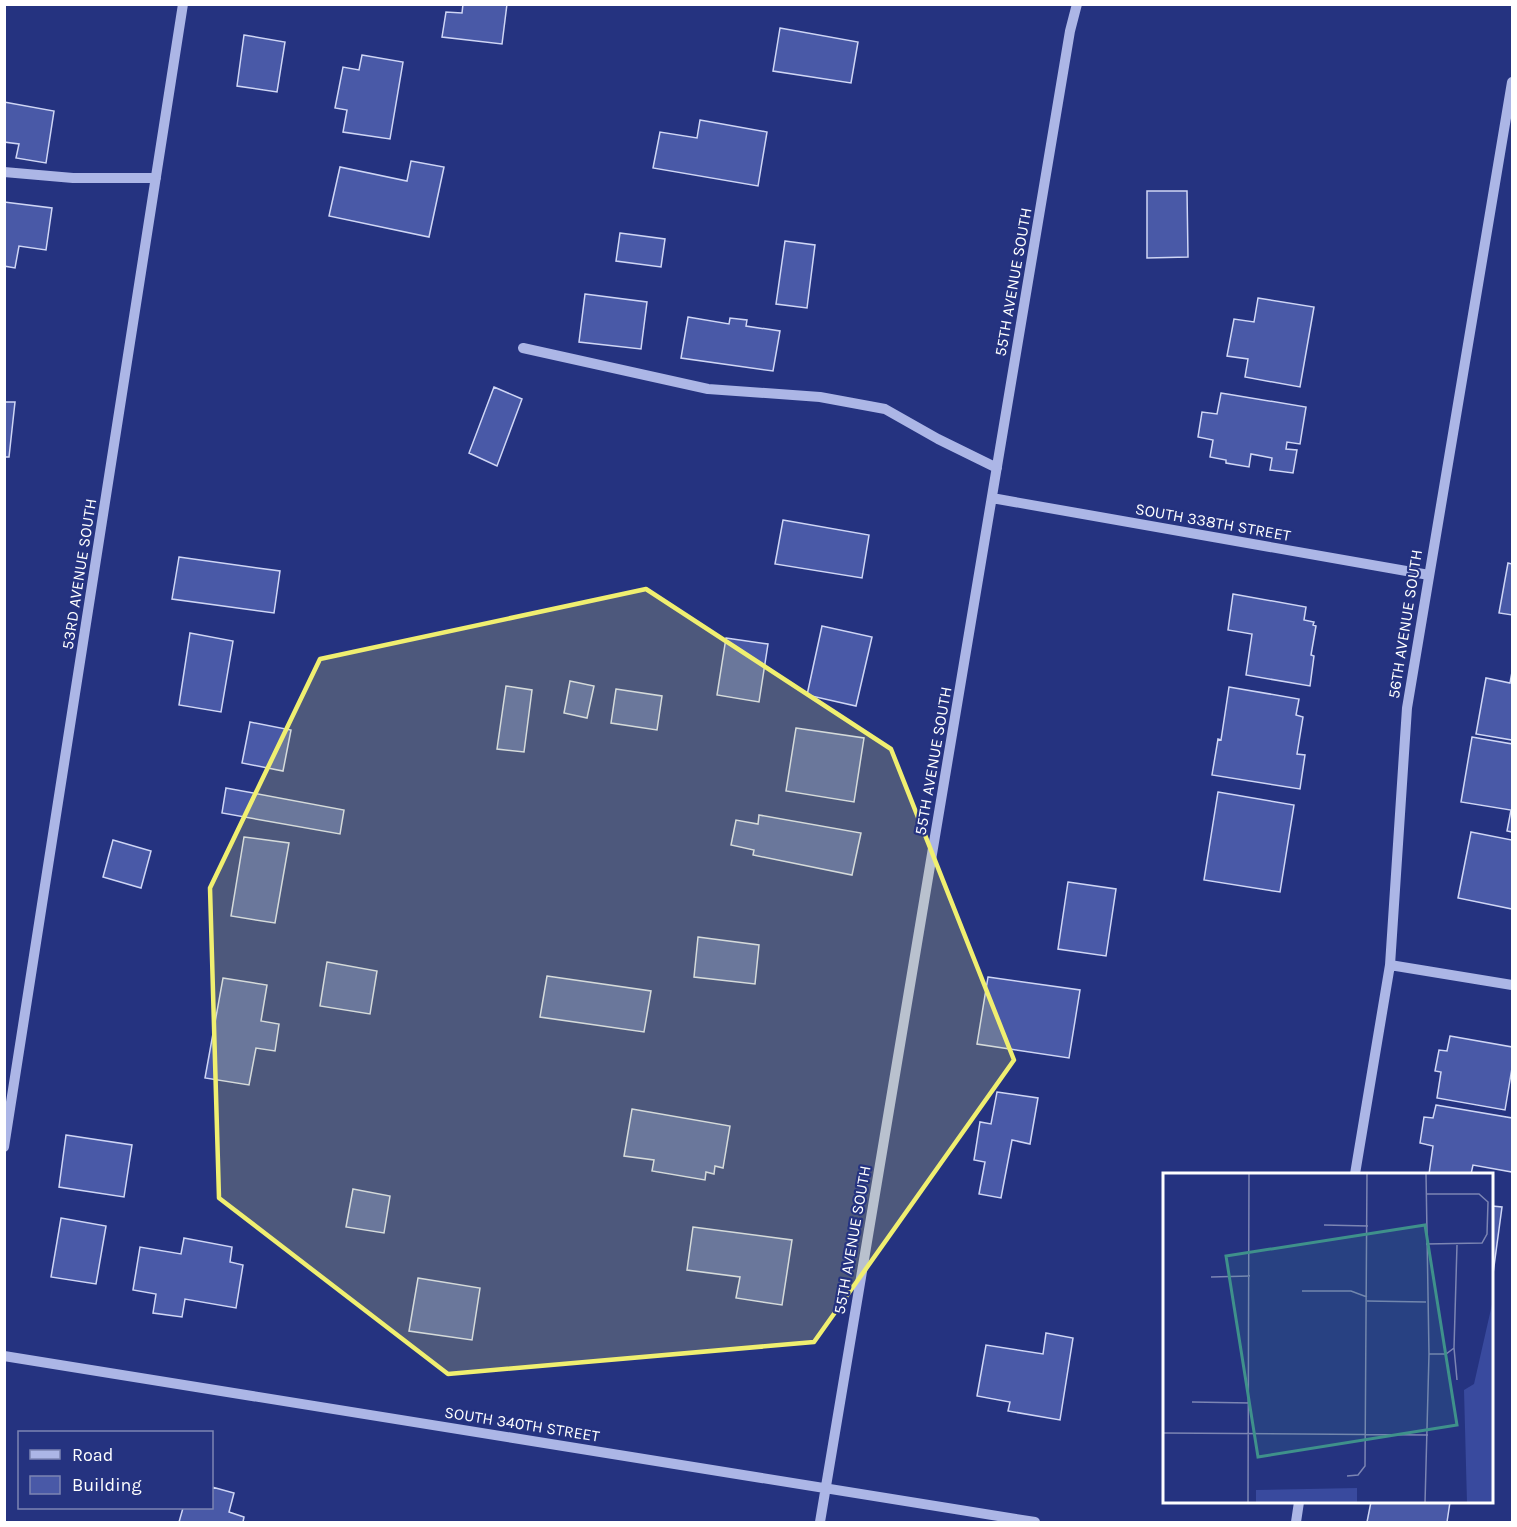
<svg xmlns="http://www.w3.org/2000/svg" width="1517" height="1527" font-family="Karla,sans-serif">
  <style>
    .building { fill: #4959a7; stroke: #cfd6f5; stroke-width: 1.5 }
    .lines { fill: none; stroke-linecap: round; stroke-linejoin: round }
    .minor { stroke: #acb6e6; stroke-width: 10 }
    .marked { fill: #f0ef70; fill-opacity: 0.2; stroke: #f0ef70; stroke-width: 4.5; stroke-linejoin: round }
    .labels { text-anchor: middle; dominant-baseline: central; stroke-width: 4.5; stroke-linejoin: round; paint-order: stroke }
    .street-label { font-size: 16px; fill: #fff; stroke: #253380 }
    .inset-road { fill: none; stroke: #7c85b3; stroke-width: 1.5 }
    .view { fill: #3f918b; fill-opacity: 0.15; stroke: #3f918b; stroke-width: 3 }
    .inset-edge { fill: none; stroke: #fff; stroke-width: 3 }
  </style>
  <rect width="100%" height="100%" fill="#253380"/>
  <path class="building" d="M 463,4 L 507,4 L 502,44 L 442,37 L 446,12 L 462,13 Z
    M 780,28 L 858,42 L 851,83 L 773,71 Z
    M 244,35 L 285,42 L 277,92 L 237,86 Z
    M 362,55 L 403,62 L 390,139 L 343,132 L 347,110 L 335,108 L 343,67 L 359,70 Z
    M 4,102 L 54,111 L 46,163 L 16,158 L 19,144 L 4,142 Z
    M 700,120 L 767,132 L 758,186 L 653,168 L 660,132 L 697,138 Z
    M 411,161 L 444,167 L 429,237 L 329,216 L 340,167 L 407,181 Z
    M 1147,191 L 1187,191 L 1188,257 L 1147,258 Z
    M 4,202 L 52,208 L 46,250 L 19,246 L 15,268 L 4,266 Z
    M 620,233 L 665,239 L 661,267 L 616,261 Z
    M 785,241 L 815,245 L 807,308 L 776,304 Z
    M 585,294 L 647,302 L 641,349 L 579,342 Z
    M 1258,298 L 1314,307 L 1300,387 L 1245,377 L 1248,359 L 1227,356 L 1234,319 L 1254,322 Z
    M 688,317 L 729,324 L 730,318 L 747,320 L 746,326 L 780,331 L 773,371 L 681,358 Z
    M 494,387 L 522,399 L 497,466 L 469,453 Z
    M 1221,393 L 1306,407 L 1300,444 L 1287,442 L 1286,449 L 1297,450 L 1293,473 L 1270,470 L 1272,458 L 1251,454 L 1249,467 L 1226,463 L 1226,460 L 1210,457 L 1213,440 L 1198,437 L 1202,412 L 1217,414 Z
    M 4,402 L 15,402 L 9,457 L 4,457 Z
    M 783,520 L 869,535 L 862,578 L 775,564 Z
    M 179,557 L 280,571 L 274,613 L 172,599 Z
    M 1508,563 L 1512,564 L 1512,615 L 1499,613 Z
    M 1233,594 L 1306,607 L 1304,620 L 1314,622 L 1313,625 L 1316,626 L 1311,655 L 1314,656 L 1310,686 L 1246,675 L 1252,634 L 1228,630 Z
    M 822,626 L 872,637 L 856,706 L 807,695 Z
    M 190,633 L 233,641 L 221,712 L 179,705 Z
    M 726,638 L 768,644 L 759,702 L 717,695 Z
    M 1512,672 L 1512,740 L 1476,734 L 1486,678 L 1510,683 Z
    M 570,681 L 594,686 L 587,718 L 564,713 Z
    M 506,686 L 532,690 L 524,752 L 497,749 Z
    M 1229,687 L 1299,699 L 1296,715 L 1303,717 L 1297,754 L 1305,755 L 1300,789 L 1212,775 L 1218,739 L 1221,740 Z
    M 616,689 L 662,696 L 657,730 L 611,723 Z
    M 250,722 L 291,730 L 283,771 L 242,763 Z
    M 796,728 L 864,738 L 854,802 L 786,791 Z
    M 1472,737 L 1512,744 L 1512,832 L 1507,831 L 1511,810 L 1461,802 Z
    M 226,788 L 344,810 L 340,834 L 222,813 Z
    M 1218,792 L 1294,805 L 1280,892 L 1204,880 Z
    M 759,815 L 861,833 L 852,875 L 753,855 L 754,850 L 731,845 L 736,820 L 758,824 Z
    M 1471,832 L 1512,840 L 1512,909 L 1458,898 Z
    M 244,837 L 289,843 L 275,923 L 231,916 Z
    M 113,840 L 151,851 L 141,888 L 103,877 Z
    M 1068,882 L 1116,889 L 1106,956 L 1058,949 Z
    M 698,937 L 759,945 L 755,984 L 694,977 Z
    M 327,962 L 377,971 L 370,1014 L 320,1006 Z
    M 547,976 L 651,991 L 644,1032 L 540,1017 Z
    M 988,977 L 1080,990 L 1069,1058 L 977,1044 Z
    M 223,978 L 267,985 L 261,1021 L 279,1024 L 275,1051 L 256,1048 L 249,1085 L 205,1078 Z
    M 1450,1036 L 1512,1047 L 1512,1068 L 1505,1110 L 1437,1098 L 1441,1072 L 1435,1071 L 1439,1050 L 1447,1051 Z
    M 997,1092 L 1038,1098 L 1030,1144 L 1012,1140 L 1001,1198 L 979,1194 L 985,1162 L 974,1160 L 980,1122 L 991,1124 Z
    M 1436,1105 L 1512,1118 L 1512,1172 L 1473,1165 L 1471,1174 L 1429,1174 L 1433,1146 L 1420,1143 L 1424,1117 L 1433,1118 Z
    M 632,1109 L 730,1126 L 723,1168 L 715,1166 L 714,1174 L 706,1172 L 705,1180 L 652,1171 L 654,1160 L 624,1156 Z
    M 66,1135 L 132,1145 L 124,1197 L 59,1187 Z
    M 353,1189 L 390,1196 L 384,1233 L 346,1227 Z
    M 1492,1206 L 1502,1207 L 1492,1281 Z
    M 61,1218 L 106,1226 L 96,1284 L 51,1277 Z
    M 693,1227 L 792,1240 L 782,1305 L 736,1298 L 740,1277 L 687,1270 Z
    M 184,1238 L 232,1247 L 230,1262 L 243,1265 L 236,1308 L 185,1299 L 182,1317 L 153,1313 L 156,1294 L 133,1290 L 140,1247 L 181,1254 Z
    M 418,1278 L 480,1288 L 472,1340 L 409,1331 Z
    M 1046,1333 L 1073,1338 L 1060,1420 L 1008,1411 L 1010,1402 L 977,1396 L 986,1345 L 1043,1354 Z
    M 212,1487 L 234,1493 L 229,1512 L 244,1517 L 243,1522 L 179,1522 L 183,1508 L 212,1508 Z
    M 1371,1502 L 1450,1502 L 1447,1522 L 1367,1522 Z"/>
  <g class="lines">
    <path class="minor" d="M 4,172 L 73,178 L 156,178
      M 523,348 L 708,389 L 820,397 L 885,409 L 938,439 L 997,468
      M 992,498 L 1429,575
      M 1390,965 L 1512,985
      M 4,1147 L 183,4
      M 1355,1174 L 1390,965 L 1407,708 L 1512,82
      M 4,1356 L 1035,1522
      M 820,1522 L 1070,31 L 1077,4
      M 1296,1522 L 1299,1502"/>
  </g>
  <path class="marked" d="M 646,589 L 891,749 L 1014,1060 L 814,1342 L 448,1374 L 219,1198 L 210,888 L 320,659 Z"/>
  <g class="labels">
    <g class="street-label">
      <text transform="translate(1013 282) rotate(-80)">55TH AVENUE SOUTH</text>
      <text transform="translate(1213 522) rotate(10)">SOUTH 338TH STREET</text>
      <text transform="translate(79 574) rotate(-81)">53RD AVENUE SOUTH</text>
      <text transform="translate(1405 624) rotate(-81)">56TH AVENUE SOUTH</text>
      <text transform="translate(933 761) rotate(-80)">55TH AVENUE SOUTH</text>
      <text transform="translate(852 1240) rotate(-80)">55TH AVENUE SOUTH</text>
      <text transform="translate(522 1424) rotate(9)">SOUTH 340TH STREET</text>
    </g>
  </g>
  <g transform="translate(1163 1173)">
    <rect width="330" height="330" fill="#253380"/>
    <path d="M 330,127 L 330,330 L 304,330 L 301,217 L 311,211 ZM 194,315 L 194,330 L 93,330 L 93,317 Z" fill="#394a9e"/>
    <path class="inset-road" d="M 263,21 L 316,21 L 325,29 L 324,61 L 319,70 L 263,71M 161,52 L 205,53M 48,104 L 87,103M 139,118 L 188,118 L 204,124M 204,128 L 263,129M 291,175 L 294,72M 291,175 L 294,207M 266,181 L 283,181 L 291,175M 29,229 L 87,230M 0,260 L 265,262M 184,303 L 195,302 L 202,293 L 204,0M 85,330 L 86,0M 262,330 L 266,181 L 263,0"/>
    <path class="view" d="M 262,52 L 294,252 L 95,284 L 63,83 Z"/>
    <rect width="330" height="330" class="inset-edge"/>
  </g>
  <rect width="1517" height="1527" fill="none" stroke="#ffffff" stroke-width="12"/>
  <rect x="18" y="1431" width="195" height="78" fill="#253380" stroke="#7c85b3" stroke-width="1.5"/>
  <rect x="30" y="1450" width="30" height="9" fill="#acb6e6" stroke="#7c85b3" stroke-width="1.5"/>
  <text x="72" y="1461" font-size="18" fill="#ffffff">Road</text>
  <rect x="30" y="1476" width="30" height="18" fill="#4959a7" stroke="#7c85b3" stroke-width="1.5"/>
  <text x="72" y="1491" font-size="18" fill="#ffffff">Building</text>
</svg>
